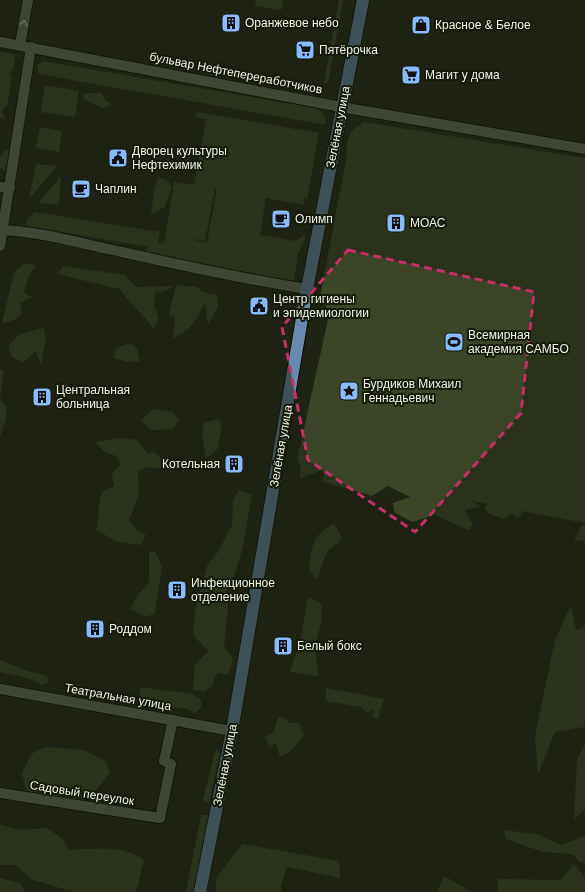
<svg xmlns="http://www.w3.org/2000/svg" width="585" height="892" font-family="Helvetica,sans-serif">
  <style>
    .green { fill: #3b4528; fill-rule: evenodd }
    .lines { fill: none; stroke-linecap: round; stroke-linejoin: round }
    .minor-casing { stroke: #080c01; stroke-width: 12 }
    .major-casing { stroke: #080c01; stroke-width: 14 }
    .minor { stroke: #6b725f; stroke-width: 10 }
    .major { stroke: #678bae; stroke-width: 12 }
    .oneway { stroke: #babfb2 }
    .marked { fill: none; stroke: #c62e69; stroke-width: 3; stroke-dasharray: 8 5; stroke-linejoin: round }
    .labels { text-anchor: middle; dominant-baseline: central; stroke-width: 4; stroke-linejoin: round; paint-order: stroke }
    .poi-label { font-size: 12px; fill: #eff3e9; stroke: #151a0a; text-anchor: start }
    .street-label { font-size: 12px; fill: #eff3e9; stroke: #151a0a }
  </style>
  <rect width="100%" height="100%" fill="#1e2313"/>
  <path class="green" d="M 256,0 L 283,0 L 281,10 L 255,6 Z
    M 339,0 L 343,0 L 328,83 L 324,83 Z
    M 0,52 L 15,54 L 13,71 L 11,71 L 10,76 L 12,77 L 7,107 L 4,107 L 2,112 L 6,119 L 1,118 L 0,124 Z
    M 43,61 L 316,108 L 324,115 L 326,125 L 38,74 L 37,66 Z
    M 45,85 L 79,91 L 75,117 L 41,112 Z
    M 83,93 L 102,93 L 104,99 L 112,105 L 102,108 L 84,99 Z
    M 196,112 L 319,133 L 307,199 L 303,198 L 304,205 L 266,198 L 260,235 L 295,241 L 305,234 L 305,239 L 298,253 L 294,283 L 145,253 L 148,247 L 26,226 L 27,219 L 35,212 L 160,232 L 158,242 L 164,244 L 174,182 L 194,185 L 206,119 L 195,117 ZM 202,186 L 217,189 L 207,243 L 186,238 L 205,241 L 215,189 Z
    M 364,122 L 585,158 L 585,523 L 523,511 L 518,518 L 512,514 L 504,519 L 487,513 L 485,507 L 488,504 L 471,501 L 480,506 L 465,510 L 473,524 L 468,530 L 435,515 L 412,522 L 394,512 L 393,503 L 410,497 L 388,486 L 372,496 L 323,482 L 324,472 L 320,471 L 300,478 L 301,466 L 297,460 L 329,315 L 324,301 L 320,297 L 347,155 C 346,138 349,130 364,122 Z
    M 40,127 L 62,131 L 59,152 L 36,148 Z
    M 6,149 L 9,154 L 5,171 L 0,168 L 0,157 Z
    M 36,164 L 57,166 L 29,199 Z
    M 61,176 L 59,205 L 38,203 Z
    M 159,177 L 166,180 L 172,187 L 165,207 L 151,214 L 155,187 Z
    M 24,264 L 36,265 L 27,280 L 24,293 L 32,297 L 20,303 L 22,314 L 14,320 L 2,323 L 14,272 Z
    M 64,266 L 125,275 L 136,287 L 173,286 L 166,291 L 155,293 L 154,307 L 159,317 L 154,329 C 143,314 130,304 120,289 L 57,274 Z
    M 176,285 L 197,287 L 202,292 L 217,295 L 218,307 L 208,324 L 205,303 C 196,320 192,330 173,338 L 175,318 L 169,315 Z
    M 44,328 L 46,339 L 41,365 L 36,351 L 24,362 L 12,357 L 8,346 L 20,334 Z
    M 130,343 L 137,349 L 140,361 L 128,362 L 114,358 L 116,348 Z
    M 0,370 L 4,371 L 0,400 L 6,405 L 6,418 L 0,437 Z
    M 153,409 L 172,412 L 179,419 L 173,429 L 151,430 L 141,421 Z
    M 214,420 L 221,421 L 221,430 L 217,450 L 206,458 L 202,434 L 204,423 Z
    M 119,438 L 137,440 L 147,453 L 154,452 L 166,462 L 161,469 L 146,467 L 138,472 L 139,495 L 129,520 L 137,530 L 146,535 L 141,545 L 118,542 L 96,530 C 100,518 97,505 102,492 L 114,486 L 112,473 L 121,465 L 116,456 L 105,452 L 95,442 Z
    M 239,490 L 252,494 L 243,547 L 234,576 L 226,592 L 228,608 L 224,646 L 233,659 L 228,675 L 220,673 L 214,677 L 213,685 L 204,692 L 193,689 L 195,665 L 208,651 L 193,635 L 195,611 L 207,566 L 218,552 L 232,525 L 233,501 Z
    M 334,524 L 341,536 L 339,542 L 327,551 L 317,580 L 309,570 C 312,546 311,536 334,524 Z
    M 582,525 L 585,526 L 585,541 L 574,540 Z
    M 155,551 L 162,566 L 155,613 L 146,617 L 130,609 L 137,596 L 149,583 L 149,552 Z
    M 308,597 L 322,604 L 321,624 L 315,644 L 318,676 L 290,672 L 300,642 Z
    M 571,605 L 576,630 L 585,627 L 585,721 L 584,727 L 555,732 L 538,774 L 535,736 L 555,640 Z
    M 0,660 L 24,670 L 47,676 L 48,682 L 41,685 L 32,679 L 0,672 Z
    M 140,687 L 192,694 L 201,700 L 201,708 L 195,713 L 185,708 L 165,708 L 159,702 L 140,698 Z
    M 326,688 L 384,699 L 378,718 L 372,717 L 374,709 L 367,713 L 361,707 L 326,701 Z
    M 278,717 L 283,717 L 289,723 L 299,723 L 304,735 L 292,750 L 280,757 L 276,742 L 270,748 L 265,737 L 273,733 Z
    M 585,744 L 585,810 L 574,819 L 577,760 Z
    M 46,747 L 84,750 L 105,761 L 110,772 C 96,793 85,804 59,808 L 50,801 L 26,789 L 22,773 L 31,754 Z
    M 216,748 L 220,753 L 209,803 L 203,800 Z
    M 201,815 L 209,815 L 194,892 L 186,892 Z
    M 0,825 L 20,830 L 47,828 L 64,840 L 68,850 C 95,849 121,844 144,860 L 136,892 L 73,892 L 31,879 L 16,865 L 0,865 Z
    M 504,830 L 540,835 L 560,845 L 585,836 L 585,863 L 579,862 L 573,854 L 543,852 L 506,839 Z
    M 242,844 L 339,861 L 340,878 L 287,867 L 281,886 L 282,892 L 215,892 L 217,877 Z
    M 574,864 L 585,878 L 585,892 L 498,892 L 498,879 L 561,880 Z
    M 444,876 L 472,892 L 437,892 Z
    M 0,878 L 20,883 L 25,892 L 0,892 Z"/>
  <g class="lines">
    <g class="minor-casing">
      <path id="minor" d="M 0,42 L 341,107 L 585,149
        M 20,45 L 28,0
        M 0,187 L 10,188
        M 3,230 C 43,232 83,244 122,252 C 184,266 245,279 307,289
        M 0,246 L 31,47
        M 0,689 L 232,731
        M 0,793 L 160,818 L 171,764 L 164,761 L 173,720"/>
    </g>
    <g class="major-casing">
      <path id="major" d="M 200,892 L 232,731 L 307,289 L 363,0"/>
    </g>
    <use href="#minor" class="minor"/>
    <use href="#major" class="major"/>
  </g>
  <defs><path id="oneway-chevron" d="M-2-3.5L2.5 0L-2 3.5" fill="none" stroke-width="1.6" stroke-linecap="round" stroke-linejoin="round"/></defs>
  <use class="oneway" href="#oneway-chevron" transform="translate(24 23) rotate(-80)"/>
  <path d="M0 0H585V892H0ZM 348,250 L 534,292 L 521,413 L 415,532 L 308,460 L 282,327 Z" fill="#1e2313" fill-opacity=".55" fill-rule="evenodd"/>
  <path class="marked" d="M 348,250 L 534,292 L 521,413 L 415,532 L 308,460 L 282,327 Z"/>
  <defs>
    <g id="building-square" transform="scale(1)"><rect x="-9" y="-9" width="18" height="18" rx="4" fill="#88bafc" stroke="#151a0a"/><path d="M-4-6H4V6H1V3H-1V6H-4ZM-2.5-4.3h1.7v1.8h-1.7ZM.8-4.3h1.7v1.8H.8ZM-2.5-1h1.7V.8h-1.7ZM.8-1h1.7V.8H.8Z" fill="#111"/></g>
    <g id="shop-square" transform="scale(1)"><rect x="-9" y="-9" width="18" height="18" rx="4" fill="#88bafc" stroke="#151a0a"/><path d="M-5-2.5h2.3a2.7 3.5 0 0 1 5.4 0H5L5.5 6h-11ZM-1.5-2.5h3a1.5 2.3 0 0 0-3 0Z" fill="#111"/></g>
    <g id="supermarket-square" transform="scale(1)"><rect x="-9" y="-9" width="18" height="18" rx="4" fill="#88bafc" stroke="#151a0a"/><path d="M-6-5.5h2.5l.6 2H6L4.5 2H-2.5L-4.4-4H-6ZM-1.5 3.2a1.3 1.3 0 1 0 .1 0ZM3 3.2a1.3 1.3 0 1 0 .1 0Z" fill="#111"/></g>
    <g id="civic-square" transform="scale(1)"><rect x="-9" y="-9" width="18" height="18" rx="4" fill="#88bafc" stroke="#151a0a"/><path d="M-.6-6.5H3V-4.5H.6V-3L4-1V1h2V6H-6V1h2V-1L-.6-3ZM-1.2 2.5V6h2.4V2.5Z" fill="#111"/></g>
    <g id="cafe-square" transform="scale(1)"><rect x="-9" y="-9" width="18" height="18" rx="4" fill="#88bafc" stroke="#151a0a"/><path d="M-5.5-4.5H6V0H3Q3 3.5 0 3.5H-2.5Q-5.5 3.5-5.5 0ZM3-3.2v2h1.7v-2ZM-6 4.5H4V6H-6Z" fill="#111"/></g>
    <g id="stadium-square" transform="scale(1)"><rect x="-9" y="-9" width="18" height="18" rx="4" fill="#88bafc" stroke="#151a0a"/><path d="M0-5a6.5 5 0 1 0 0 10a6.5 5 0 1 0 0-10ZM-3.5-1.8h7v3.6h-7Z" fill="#111"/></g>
    <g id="sight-square" transform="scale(1)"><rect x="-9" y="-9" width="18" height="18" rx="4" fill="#88bafc" stroke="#151a0a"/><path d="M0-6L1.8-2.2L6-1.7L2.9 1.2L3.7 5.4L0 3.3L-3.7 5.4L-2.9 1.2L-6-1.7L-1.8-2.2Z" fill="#111"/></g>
  </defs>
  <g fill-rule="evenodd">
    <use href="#building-square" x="231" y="23"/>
    <use href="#shop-square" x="421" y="25"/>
    <use href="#supermarket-square" x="305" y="50"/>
    <use href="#supermarket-square" x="411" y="75"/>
    <use href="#civic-square" x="118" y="158"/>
    <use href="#cafe-square" x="81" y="189"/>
    <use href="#cafe-square" x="281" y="219"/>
    <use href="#building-square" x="396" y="223"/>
    <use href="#civic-square" x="259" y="306"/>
    <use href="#stadium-square" x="454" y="342"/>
    <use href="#sight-square" x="349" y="391"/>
    <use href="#building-square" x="42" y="397"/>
    <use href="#building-square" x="234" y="464"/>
    <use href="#building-square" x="177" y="590"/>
    <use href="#building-square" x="95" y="629"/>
    <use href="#building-square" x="283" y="646"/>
  </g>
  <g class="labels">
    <g class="poi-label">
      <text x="245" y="23">Оранжевое небо</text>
      <text x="435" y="25">Красное &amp; Белое</text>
      <text x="319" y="50">Пятёрочка</text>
      <text x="425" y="75">Магит у дома</text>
      <text x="132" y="151">Дворец культуры<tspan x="132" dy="14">Нефтехимик</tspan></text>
      <text x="95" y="189">Чаплин</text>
      <text x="295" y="219">Олимп</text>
      <text x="410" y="223">МОАС</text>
      <text x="273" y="299">Центр гигиены<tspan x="273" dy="14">и эпидемиологии</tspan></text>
      <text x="468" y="335">Всемирная<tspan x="468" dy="14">академия САМБО</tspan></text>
      <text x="363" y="384">Бурдиков Михаил<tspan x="363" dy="14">Геннадьевич</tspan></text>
      <text x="56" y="390">Центральная<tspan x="56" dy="14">больница</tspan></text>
      <text x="220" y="464" text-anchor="end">Котельная</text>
      <text x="191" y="583">Инфекционное<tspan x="191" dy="14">отделение</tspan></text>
      <text x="109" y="629">Роддом</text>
      <text x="297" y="646">Белый бокс</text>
    </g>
    <g class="street-label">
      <text transform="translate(236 73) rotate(11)">бульвар Нефтепереработчиков</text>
      <text transform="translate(338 127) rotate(-79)">Зелёная улица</text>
      <text transform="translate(281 446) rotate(-80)">Зелёная улица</text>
      <text transform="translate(118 697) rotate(10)">Театральная улица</text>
      <text transform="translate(225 765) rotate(-79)">Зелёная улица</text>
      <text transform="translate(82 793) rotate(9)">Садовый переулок</text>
    </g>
  </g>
</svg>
